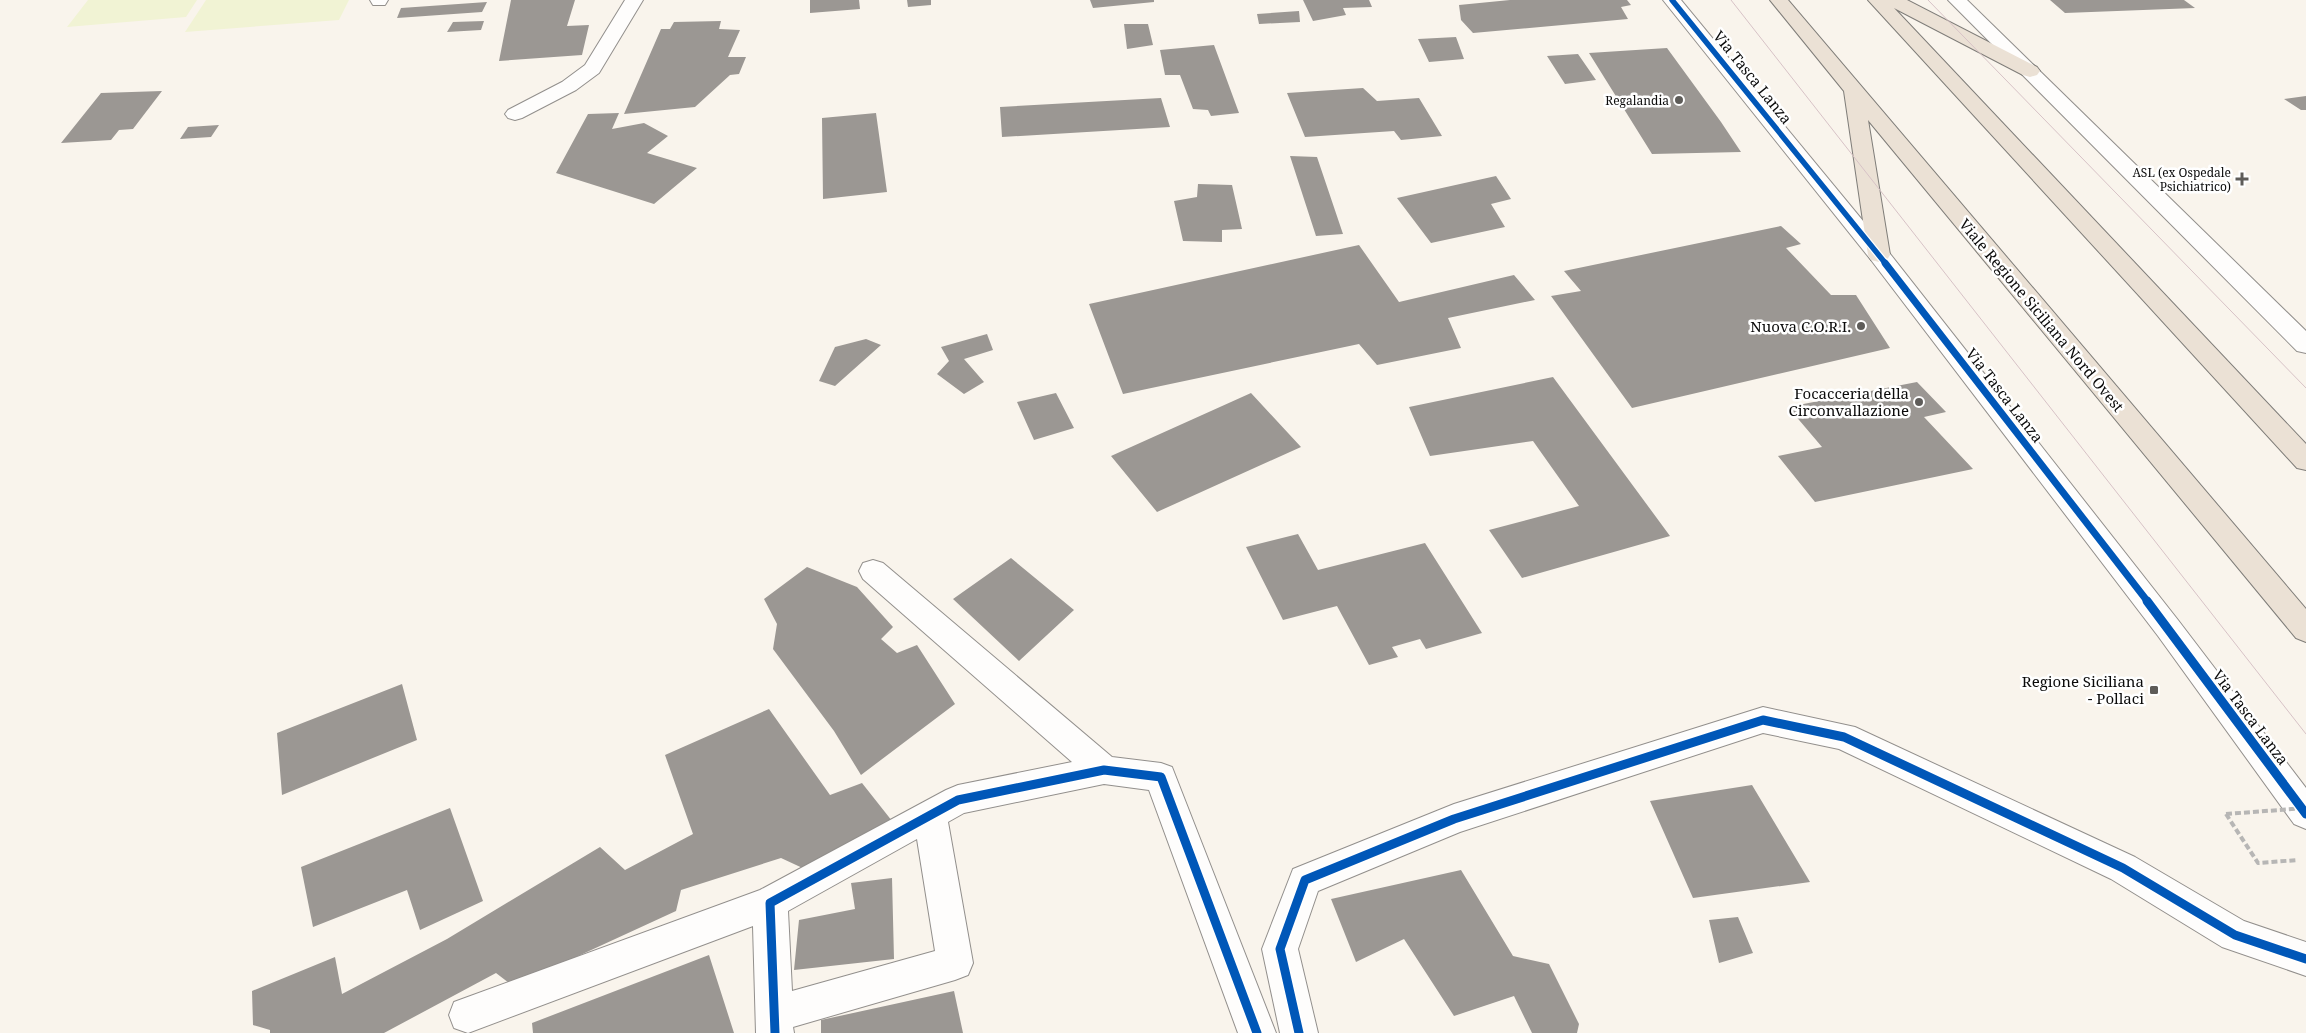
<svg xmlns="http://www.w3.org/2000/svg" width="2306" height="1033" font-family="'Noto Serif',serif">
  <style>
    .pitch { fill: #f1f3d4 }
    .building { fill: #9b9793 }
    .lines { fill: none; stroke-linecap: round; stroke-linejoin: round }
    .minor-casing { stroke: #928f8c; stroke-width: 2 }
    .tertiary-casing { stroke: #928f8c; stroke-width: 2 }
    .primary-casing { stroke: #7f7d79; stroke-width: 2 }
    .path { stroke: #b7b6b5; stroke-width: 4; stroke-dasharray: 6 3; stroke-linecap: butt }
    .minor { fill: #fefdfc; fill-rule: evenodd }
    .tertiary { fill: #fefdfc; fill-rule: evenodd }
    .primary { fill: #ebe1d5; fill-rule: evenodd }
    .tram { stroke: #d7c2c6; stroke-width: 1 }
    .path-bridge { stroke: #b7b6b5; stroke-width: 4; stroke-dasharray: 6 3; stroke-linecap: butt }
    .cycleway-far2-casing { stroke: #fff; stroke-width: 8 }
    .cycleway-far1-casing { stroke: #fff; stroke-width: 10 }
    .cycleway-casing { stroke: #fff; stroke-width: 12 }
    .cycleway-far2 { stroke: #0057b8; stroke-width: 5.5 }
    .cycleway-far1 { stroke: #0057b8; stroke-width: 7 }
    .cycleway { stroke: #0057b8; stroke-width: 9 }
    .poi-dot { fill: #5e5c59; stroke: #fff; stroke-width: 2 }
    .labels { text-anchor: middle; dominant-baseline: central; stroke-width: 5; stroke-linejoin: round; paint-order: stroke }
    .far-poi-label { font-size: 12px; fill: #0a0a0a; stroke: #fff; text-anchor: end }
    .street-label { font-size: 15px; fill: #0a0a0a; stroke: #fff }
    .poi-label { font-size: 15px; fill: #0a0a0a; stroke: #fff; text-anchor: end }
  </style>
  <rect width="100%" height="100%" fill="#f9f4ec"/>
  <path class="pitch" d="M 88,0 L 197,0 L 186,17 L 67,27 Z
    M 206,0 L 349,0 L 339,20 L 185,32 Z"/>
  <path class="building" d="M 511,0 L 575,0 L 567,26 L 589,25 L 582,55 L 499,61 Z
    M 810,0 L 859,0 L 860,9 L 810,13 Z
    M 907,0 L 931,0 L 931,5 L 908,7 Z
    M 1090,0 L 1154,0 L 1154,2 L 1093,8 Z
    M 1303,0 L 1369,0 L 1372,7 L 1343,8 L 1346,15 L 1313,21 Z
    M 1510,0 L 1627,0 L 1631,5 L 1621,7 L 1628,19 L 1473,33 L 1461,20 L 1459,5 Z
    M 2050,0 L 2184,0 L 2195,8 L 2065,13 Z
    M 487,2 L 482,12 L 397,18 L 401,8 Z
    M 1299,11 L 1300,22 L 1259,24 L 1257,14 Z
    M 484,21 L 481,30 L 447,32 L 453,22 Z
    M 721,21 L 719,29 L 740,30 L 728,57 L 746,57 L 739,74 L 730,75 L 695,107 L 624,114 L 661,29 L 670,29 L 674,22 Z
    M 1124,24 L 1148,24 L 1153,45 L 1127,49 Z
    M 1456,37 L 1464,59 L 1429,62 L 1418,39 Z
    M 1214,45 L 1239,113 L 1211,116 L 1208,110 L 1193,109 L 1180,75 L 1165,75 L 1160,50 Z
    M 1667,48 L 1721,122 L 1741,152 L 1652,154 L 1589,53 Z
    M 1578,54 L 1596,80 L 1565,84 L 1547,56 Z
    M 1363,88 L 1377,101 L 1419,98 L 1442,136 L 1401,140 L 1394,131 L 1305,137 L 1287,93 Z
    M 162,91 L 133,129 L 119,130 L 111,140 L 61,143 L 101,93 Z
    M 2306,96 L 2306,110 L 2301,110 L 2284,99 Z
    M 1161,98 L 1170,127 L 1002,137 L 1000,107 Z
    M 619,113 L 612,129 L 644,123 L 668,136 L 647,153 L 697,168 L 654,204 L 556,173 L 588,114 Z
    M 876,113 L 887,192 L 823,199 L 822,118 Z
    M 219,125 L 211,137 L 180,139 L 188,127 Z
    M 1290,156 L 1317,157 L 1343,234 L 1316,236 Z
    M 1496,176 L 1511,199 L 1491,204 L 1505,227 L 1431,243 L 1397,198 Z
    M 1198,184 L 1232,185 L 1242,229 L 1222,230 L 1222,242 L 1183,241 L 1174,201 L 1197,197 Z
    M 1781,226 L 1801,244 L 1786,248 L 1831,295 L 1856,295 L 1890,348 L 1632,408 L 1551,296 L 1581,291 L 1564,271 Z
    M 1359,245 L 1399,302 L 1514,275 L 1535,300 L 1448,318 L 1461,348 L 1377,365 L 1359,344 L 1123,394 L 1089,304 Z
    M 987,334 L 993,350 L 964,359 L 984,382 L 964,394 L 937,374 L 949,361 L 941,347 Z
    M 866,339 L 881,345 L 835,386 L 819,381 L 835,347 Z
    M 1553,377 L 1670,536 L 1522,578 L 1489,530 L 1579,506 L 1533,441 L 1430,456 L 1409,407 Z
    M 1917,382 L 1946,412 L 1924,417 L 1973,469 L 1815,502 L 1778,456 L 1822,447 L 1788,407 Z
    M 1056,393 L 1074,428 L 1034,440 L 1017,402 Z
    M 1251,393 L 1301,447 L 1157,512 L 1111,456 Z
    M 1298,534 L 1318,570 L 1425,543 L 1482,633 L 1426,649 L 1420,639 L 1392,647 L 1398,657 L 1369,665 L 1337,606 L 1283,620 L 1246,547 Z
    M 1011,558 L 1074,610 L 1019,661 L 953,599 Z
    M 807,567 L 857,587 L 893,627 L 881,639 L 897,653 L 917,645 L 955,704 L 861,775 L 834,731 L 773,649 L 777,624 L 764,599 Z
    M 402,684 L 417,740 L 282,795 L 277,733 Z
    M 769,709 L 830,795 L 862,783 L 896,826 L 809,871 L 781,858 L 681,890 L 676,911 L 513,986 L 496,973 L 384,1033 L 270,1033 L 270,1030 L 253,1025 L 252,991 L 335,957 L 342,994 L 447,939 L 600,847 L 625,870 L 693,834 L 665,755 Z
    M 1752,785 L 1810,882 L 1693,898 L 1650,801 Z
    M 450,808 L 483,901 L 420,930 L 407,890 L 313,927 L 301,867 Z
    M 1461,870 L 1513,956 L 1549,964 L 1579,1024 L 1577,1033 L 1532,1033 L 1514,996 L 1454,1016 L 1404,939 L 1356,962 L 1331,899 Z
    M 892,878 L 894,959 L 794,970 L 799,920 L 855,909 L 851,883 Z
    M 1738,917 L 1753,953 L 1719,963 L 1709,920 Z
    M 709,955 L 734,1033 L 533,1033 L 532,1023 Z
    M 954,991 L 963,1033 L 821,1033 L 821,1020 Z"/>
  <g class="lines">
    <g class="minor-casing">
      <path id="minor" d="M 370,0 L 388,0 L 385,5 L 373,5 Z
        M 625,0 L 643,0 L 599,73 L 576,90 L 522,118 L 515,120 L 508,118 L 505,114 L 508,110 L 562,82 L 585,65 Z
        M 873,560 L 883,563 L 1112,757 L 1161,763 L 1172,767 L 1276,1033 L 1238,1033 L 1149,790 L 1104,784 L 964,813 L 948,822 L 973,963 L 968,975 L 955,980 L 793,1027 L 794,1033 L 756,1033 L 753,926 L 468,1033 L 454,1028 L 449,1015 L 454,1002 L 760,890 L 946,790 L 958,785 L 1072,762 L 863,579 L 859,571 L 863,563 ZM 917,839 L 935,951 L 792,991 L 788,911 Z
        M 1763,707 L 1855,727 L 2135,857 L 2244,921 L 2306,942 L 2306,976 L 2222,947 L 2111,879 L 1839,749 L 1763,733 L 1460,832 L 1318,891 L 1298,949 L 1318,1033 L 1280,1033 L 1262,949 L 1293,869 L 1454,804 Z"/>
    </g>
    <g class="tertiary-casing">
      <path id="tertiary" d="M 1663,0 L 1681,0 L 1887,250 L 2178,620 L 2306,788 L 2306,829 L 2294,824 L 2158,636 L 1871,260 Z
        M 1948,0 L 1967,0 L 2306,331 L 2306,353 L 2297,351 Z"/>
    </g>
    <g class="primary-casing">
      <path id="primary" d="M 1770,0 L 1788,0 L 2306,609 L 2306,642 L 2296,638 L 1868,120 L 1890,255 L 1887,260 L 1879,262 L 1871,260 L 1868,255 L 1844,91 Z
        M 1868,0 L 1907,0 L 2037,67 L 2040,71 L 2037,75 L 2030,77 L 2023,75 L 1894,8 L 2306,444 L 2306,470 L 2297,468 Z"/>
    </g>
    <path class="path" d="M 2226,814 L 2258,863 L 2298,860"/>
    <use href="#minor" class="minor"/>
    <use href="#tertiary" class="tertiary"/>
    <use href="#primary" class="primary"/>
    <path class="tram" d="M 1731,0 L 2306,734
      M 1928,0 L 2306,388"/>
    <path class="path-bridge" d="M 2226,814 L 2306,808"/>
    <g class="cycleway-far2-casing">
      <path id="cycleway-far2" d="M 1672,0 L 1886,264"/>
    </g>
    <g class="cycleway-far1-casing">
      <path id="cycleway-far1" d="M 1885,263 L 2148,602"/>
    </g>
    <g class="cycleway-casing">
      <path id="cycleway" d="M 2147,601 L 2306,814
        M 775,1033 L 770,903 L 958,800 L 1104,770 L 1161,777 L 1257,1033
        M 1299,1033 L 1280,949 L 1305,880 L 1454,819 L 1763,720 L 1844,737 L 2123,868 L 2235,935 L 2306,959"/>
    </g>
    <use href="#cycleway-far2" class="cycleway-far2"/>
    <use href="#cycleway-far1" class="cycleway-far1"/>
    <use href="#cycleway" class="cycleway"/>
  </g>
  <g class="poi-dot">
    <circle cx="1679" cy="100" r="5"/>
    <path d="M2239.5 171.5h5v5h5v5h-5v5h-5v-5h-5v-5h5z"/>
    <circle cx="1861" cy="326" r="5"/>
    <circle cx="1919" cy="402" r="5"/>
    <rect x="2149" y="685" width="10" height="10" rx="2.5"/>
  </g>
  <g class="labels">
    <g class="far-poi-label">
      <text x="1669" y="100">Regalandia</text>
      <text x="2231" y="172">ASL (ex Ospedale<tspan x="2231" dy="14">Psichiatrico)</tspan></text>
    </g>
    <g class="street-label">
      <text transform="translate(1753 77) rotate(51)">Via Tasca Lanza</text>
      <text transform="translate(2042 315) rotate(50)">Viale Regione Siciliana Nord Ovest</text>
      <text transform="translate(2005 395) rotate(52)">Via Tasca Lanza</text>
      <text transform="translate(2251 717) rotate(53)">Via Tasca Lanza</text>
    </g>
    <g class="poi-label">
      <text x="1851" y="326">Nuova C.O.R.I.</text>
      <text x="1909" y="393">Focacceria della<tspan x="1909" dy="17">Circonvallazione</tspan></text>
      <text x="2144" y="681">Regione Siciliana<tspan x="2144" dy="17">- Pollaci</tspan></text>
    </g>
  </g>
</svg>
